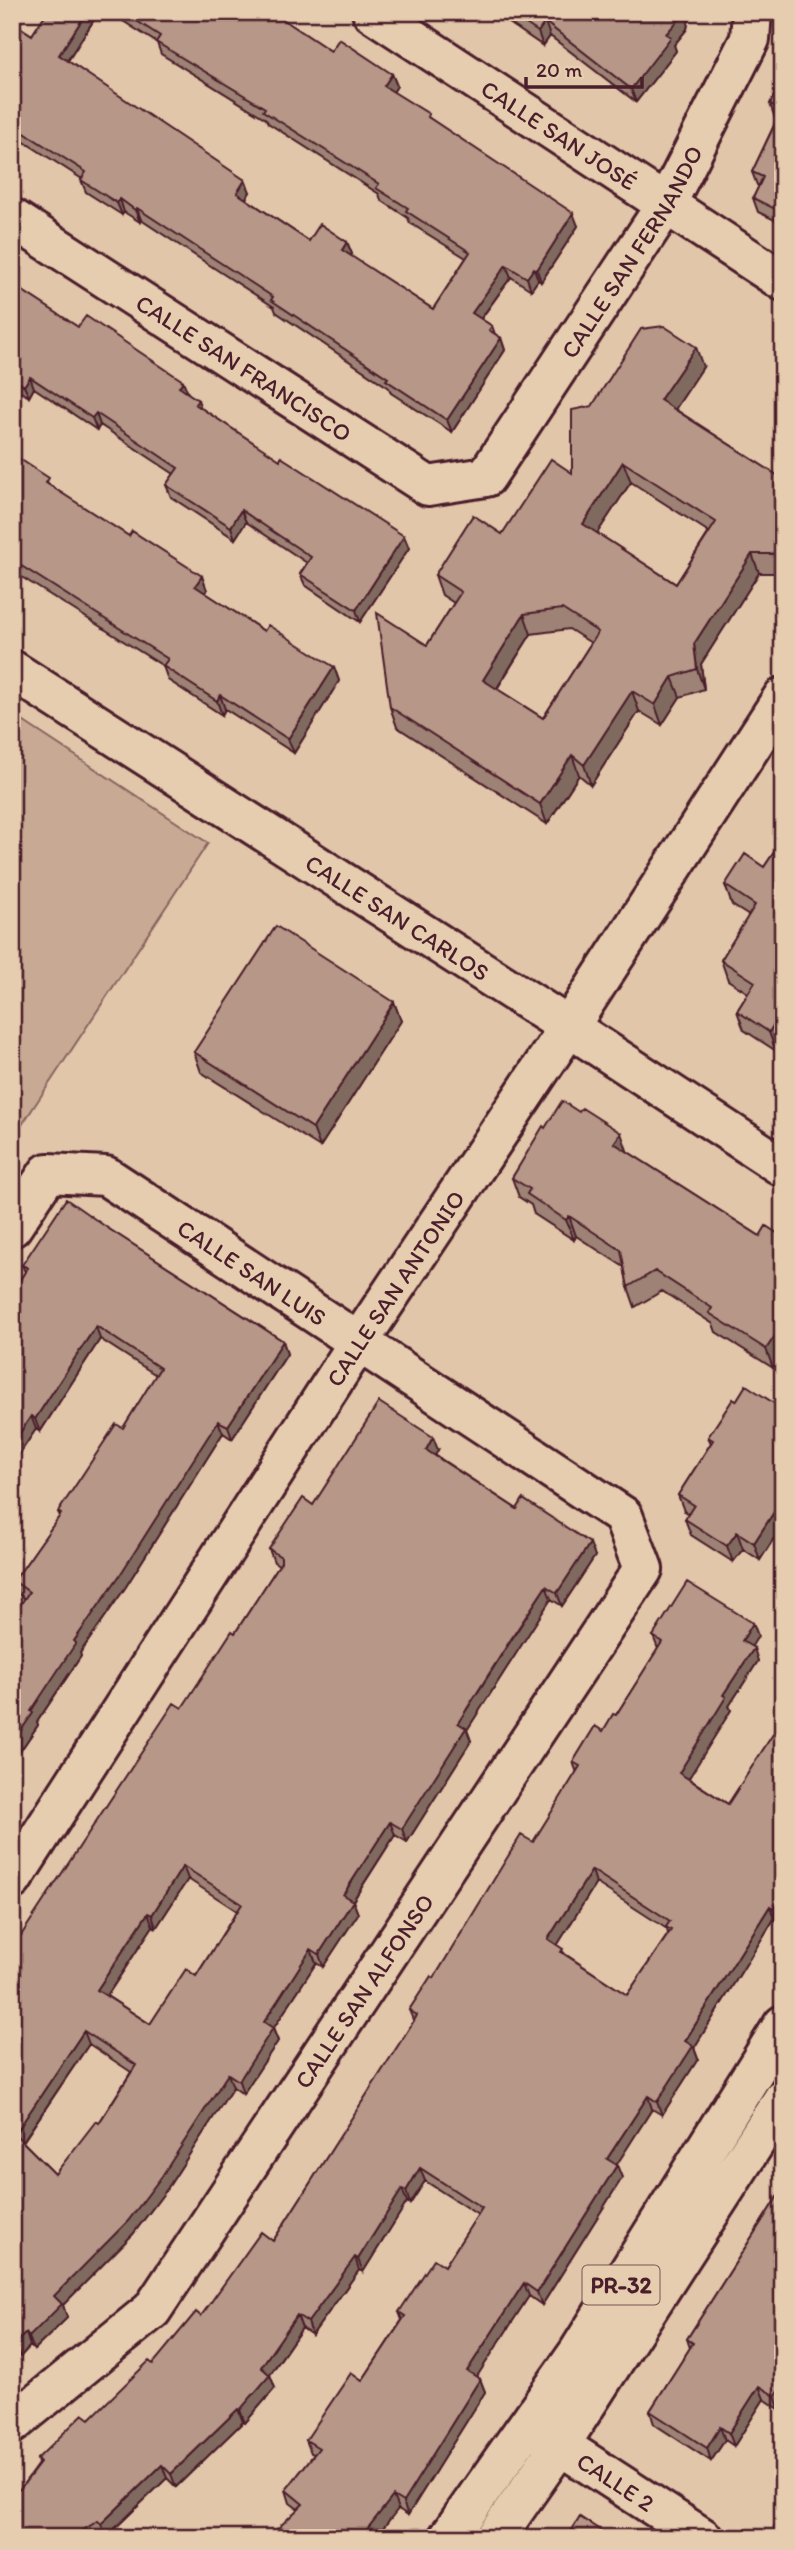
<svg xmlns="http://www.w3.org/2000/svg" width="795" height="2550" font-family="Itim,sans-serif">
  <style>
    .green { fill: #c8aa94; stroke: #896460; stroke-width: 2 }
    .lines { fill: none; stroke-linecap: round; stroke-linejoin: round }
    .minor-casing { stroke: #4a1f2b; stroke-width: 44 }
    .primary-casing { stroke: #4a1f2b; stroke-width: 44 }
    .minor { stroke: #e7cdaf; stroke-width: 38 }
    .primary { stroke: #e7cdaf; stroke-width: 38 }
    .wall { fill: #9d8274; stroke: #4a1f2b; stroke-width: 2; fill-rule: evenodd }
    .shaded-wall { fill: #806a5e; stroke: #4a1f2b; stroke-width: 2 }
    .building { fill: #b79787; stroke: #4a1f2b; stroke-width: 2; fill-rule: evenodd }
    .labels { text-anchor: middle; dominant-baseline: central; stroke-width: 6; stroke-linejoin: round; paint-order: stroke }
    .shield { fill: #e7cdaf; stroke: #795353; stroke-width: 2 }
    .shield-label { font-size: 23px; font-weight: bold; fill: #4a1f2b }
    .street-label { font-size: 24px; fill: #4a1f2b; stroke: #e7cdaf }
  </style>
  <rect width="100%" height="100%" fill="#e1c6aa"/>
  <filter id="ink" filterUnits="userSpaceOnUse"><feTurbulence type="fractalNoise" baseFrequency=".0143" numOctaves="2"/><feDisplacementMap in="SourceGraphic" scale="14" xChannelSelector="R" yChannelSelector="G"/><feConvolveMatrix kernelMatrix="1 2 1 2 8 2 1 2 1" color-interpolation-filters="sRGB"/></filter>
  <g filter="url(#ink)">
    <path class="green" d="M 12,714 L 208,843 L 12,1140 Z"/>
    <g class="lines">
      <g class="minor-casing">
        <g id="minor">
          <path id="s1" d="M 372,12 L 783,281"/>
          <path id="s2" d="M 12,218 L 428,486 L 486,477 L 667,203 L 750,39 L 752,12"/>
          <path id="s3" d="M 12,670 L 569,1027 L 783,1167"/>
          <path id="s4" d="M 12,1227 L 48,1173 L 106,1176 L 623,1516 L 643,1569 L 152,2310 L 12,2424"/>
          <path id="s5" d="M 12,1880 L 358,1343 L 569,1027 L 783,697"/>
          <path id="s6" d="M 532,2427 L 703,2538"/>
        </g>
      </g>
      <g class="primary-casing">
        <path id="primary" d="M 448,2538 L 578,2353 L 783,2025
          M 495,2538 L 560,2445 L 783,2099"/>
      </g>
      <use href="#minor" class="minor"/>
      <use href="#primary" class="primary"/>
    </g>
    <path class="wall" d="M 47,12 L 99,12 L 68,61 L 250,192 L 246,199 L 309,241 L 347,242 L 352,254 L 350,256 L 433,309 L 466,258 L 410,223 L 408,218 L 381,200 L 379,194 L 268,123 L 266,119 L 161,54 L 157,43 L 109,12 L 265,12 L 331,51 L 392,74 L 397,86 L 393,92 L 578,226 L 541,282 L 538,280 L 531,290 L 511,277 L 481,319 L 492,326 L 495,334 L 501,338 L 505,350 L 452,432 L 391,393 L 389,388 L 276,312 L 274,307 L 214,268 L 141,220 L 140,222 L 124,212 L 122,215 L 86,192 L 81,180 L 82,179 L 12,134 L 12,22 L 32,35 Z
      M 493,12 L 690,12 L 687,29 L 674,45 L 676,51 L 636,102 L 550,36 L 543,46 Z
      M 783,77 L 783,224 L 758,212 L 753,198 L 759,186 L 757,185 L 752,172 L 777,119 L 775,118 L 770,104 Z
      M 12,284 L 78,327 L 198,400 L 201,408 L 409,548 L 360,622 L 305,585 L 300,574 L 307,563 L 246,522 L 235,539 L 171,497 L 166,485 L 174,474 L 100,425 L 97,430 L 34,388 L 29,397 L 12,386 Z
      M 703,367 L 675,409 L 783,479 L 783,571 L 779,573 L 759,573 L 701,664 L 704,689 L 680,697 L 662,725 L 639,711 L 591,785 L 579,775 L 547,824 L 397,727 L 390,707 L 427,645 L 454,603 L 442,595 L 435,575 L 502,534 L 572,473 L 592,406 ZM 631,482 L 709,532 L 676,584 L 597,533 ZM 569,629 L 591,643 L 543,718 L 497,689 L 531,634 Z
      M 12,454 L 52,487 L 207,590 L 205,593 L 264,631 L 334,667 L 339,681 L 294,753 L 225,709 L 222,715 L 168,680 L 163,666 L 12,571 Z
      M 783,839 L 783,1041 L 776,1051 L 744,1030 L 737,1011 L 748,993 L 728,980 L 721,960 L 749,916 L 732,905 L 725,885 L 764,867 Z
      M 394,1002 L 401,1021 L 320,1147 L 201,1072 L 194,1052 Z
      M 545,1128 L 628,1152 L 760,1236 L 783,1237 L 783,1354 L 773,1368 L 716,1332 L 713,1324 L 662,1291 L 635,1307 L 628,1287 L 624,1267 L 576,1236 L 574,1240 L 534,1214 L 531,1205 L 519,1197 L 512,1178 Z
      M 109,1229 L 283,1341 L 287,1354 L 232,1439 L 223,1433 L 125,1588 L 80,1653 L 81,1656 L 37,1722 L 38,1725 L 12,1763 L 12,1617 L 25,1599 L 18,1594 L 14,1581 L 60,1516 L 58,1512 L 123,1428 L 156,1375 L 100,1339 L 40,1432 L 36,1429 L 12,1465 L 12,1291 L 25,1272 L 22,1265 Z
      M 736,1401 L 783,1409 L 783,1524 L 760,1560 L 743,1549 L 733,1562 L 691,1535 L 685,1519 L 688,1514 L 684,1511 L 678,1495 L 711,1443 L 708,1437 Z
      M 438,1450 L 435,1455 L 517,1509 L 595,1556 L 562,1606 L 551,1599 L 518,1650 L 467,1730 L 471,1741 L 407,1842 L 395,1835 L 353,1901 L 358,1914 L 323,1967 L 316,1963 L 273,2029 L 278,2041 L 243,2094 L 233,2087 L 167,2189 L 133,2234 L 63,2305 L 67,2318 L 34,2350 L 30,2346 L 20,2357 L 15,2352 L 12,2354 L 12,1949 L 235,1633 L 279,1565 L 274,1562 L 269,1549 L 313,1505 ZM 188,1879 L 237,1911 L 196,1976 L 150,2024 L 107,1996 L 153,1926 L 156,1928 ZM 89,2044 L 131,2072 L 99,2123 L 55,2174 L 23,2142 Z
      M 753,1623 L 758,1636 L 751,1646 L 758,1661 L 729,1706 L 731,1710 L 688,1778 L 728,1804 L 783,1735 L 783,1913 L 777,1921 L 774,1919 L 694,2048 L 698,2059 L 662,2115 L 652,2109 L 616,2164 L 622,2178 L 542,2305 L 529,2296 L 476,2377 L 480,2379 L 485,2392 L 408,2515 L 398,2509 L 298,2509 L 290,2503 L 286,2490 L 314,2454 L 311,2453 L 306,2440 L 362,2381 L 402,2320 L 399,2312 L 445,2266 L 478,2215 L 425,2181 L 410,2204 L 407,2202 L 363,2272 L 359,2270 L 312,2335 L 302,2328 L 270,2375 L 275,2388 L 245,2423 L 243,2422 L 176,2487 L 167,2478 L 106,2537 L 103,2534 L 96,2538 L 12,2538 L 20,2489 L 38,2464 L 37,2459 L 90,2419 L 153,2364 L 201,2316 L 273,2241 L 414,2022 L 409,2010 L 434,1978 L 533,1842 L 577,1773 L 573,1762 L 603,1731 L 616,1715 L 658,1649 L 653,1636 ZM 596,1883 L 667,1929 L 668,1934 L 627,1995 L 565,1954 L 557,1945 Z
      M 783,2188 L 783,2404 L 779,2409 L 764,2399 L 734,2446 L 725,2440 L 711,2461 L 654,2424 L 650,2411 L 690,2348 L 687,2339 Z
      M 783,2513 L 783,2538 L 778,2538 L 774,2527 Z"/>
    <path class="shaded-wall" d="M 87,12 L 99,12 L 63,67 L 59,55 Z
      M 682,12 L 690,12 L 687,29 L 674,45 L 676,51 L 636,102 L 631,89 L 666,34 Z
      M 545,22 L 550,36 L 543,46 L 538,32 Z
      M 392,74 L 397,86 L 389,99 L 384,86 Z
      M 245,180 L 250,192 L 241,205 L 237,193 Z
      M 120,199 L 124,212 L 122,215 L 117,203 Z
      M 137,208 L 141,220 L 140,222 L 135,210 Z
      M 573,213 L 578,226 L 541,282 L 537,270 Z
      M 347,242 L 352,254 L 346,262 L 342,250 Z
      M 506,265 L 511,277 L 476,325 L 472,313 Z
      M 534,268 L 538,280 L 531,290 L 527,278 Z
      M 501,338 L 505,350 L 452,432 L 447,420 Z
      M 696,347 L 703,367 L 668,420 L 660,400 Z
      M 30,377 L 34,388 L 29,397 L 24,386 Z
      M 183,381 L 188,393 L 179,387 Z
      M 96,413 L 100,425 L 97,430 L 92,418 Z
      M 623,462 L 631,482 L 590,544 L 583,524 Z
      M 241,510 L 246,522 L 235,539 L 231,527 Z
      M 404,536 L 409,548 L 360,622 L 356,610 Z
      M 752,554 L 759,573 L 701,664 L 704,689 L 697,669 L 694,644 Z
      M 202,576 L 207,590 L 200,600 L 195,586 Z
      M 524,614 L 531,634 L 490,699 L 483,680 Z
      M 334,667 L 339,681 L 294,753 L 288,739 Z
      M 672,677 L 680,697 L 662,725 L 655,705 Z
      M 632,691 L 639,711 L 591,785 L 584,765 Z
      M 220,695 L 225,709 L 222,715 L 217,701 Z
      M 572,755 L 579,775 L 547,824 L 540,804 Z
      M 394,1002 L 401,1021 L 320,1147 L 313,1128 Z
      M 781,1013 L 783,1017 L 783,1041 L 776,1051 L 769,1032 Z
      M 621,1133 L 628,1153 L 614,1143 Z
      M 569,1216 L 576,1236 L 574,1240 L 566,1220 Z
      M 783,1324 L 783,1354 L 773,1368 L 766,1349 Z
      M 96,1326 L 100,1339 L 40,1432 L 35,1419 Z
      M 283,1341 L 287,1354 L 232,1439 L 228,1426 Z
      M 31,1416 L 36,1429 L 12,1465 L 12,1445 Z
      M 218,1421 L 223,1433 L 125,1588 L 80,1653 L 81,1656 L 37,1722 L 38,1725 L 12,1763 L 12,1743 L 31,1711 L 74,1641 Z
      M 433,1437 L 438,1450 L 431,1463 L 426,1450 Z
      M 783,1498 L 783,1524 L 760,1560 L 754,1543 Z
      M 737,1532 L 743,1549 L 733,1562 L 727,1546 Z
      M 590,1543 L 595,1556 L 562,1606 L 557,1593 Z
      M 546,1586 L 551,1599 L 467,1730 L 471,1741 L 407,1842 L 402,1829 L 458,1723 Z
      M 753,1623 L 758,1636 L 747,1654 L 742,1641 Z
      M 754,1648 L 758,1661 L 729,1706 L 731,1710 L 684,1786 L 679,1773 L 723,1695 Z
      M 390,1822 L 395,1835 L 348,1908 L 343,1895 Z
      M 183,1866 L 188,1879 L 156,1928 L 152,1915 Z
      M 592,1870 L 596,1883 L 553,1952 L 548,1939 Z
      M 783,1893 L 783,1913 L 777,1921 L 773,1908 Z
      M 353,1901 L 358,1914 L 323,1967 L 319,1954 Z
      M 770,1906 L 774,1919 L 694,2048 L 698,2059 L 662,2115 L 657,2102 L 685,2041 Z
      M 148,1913 L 153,1926 L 102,2003 L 97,1990 Z
      M 311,1949 L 316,1963 L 273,2029 L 278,2041 L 243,2094 L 239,2081 L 264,2022 Z
      M 84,2031 L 89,2044 L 19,2147 L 15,2134 Z
      M 228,2074 L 233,2087 L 167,2189 L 133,2234 L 63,2305 L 67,2318 L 34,2350 L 29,2337 L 54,2296 Z
      M 648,2096 L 652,2109 L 612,2172 L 607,2159 Z
      M 617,2165 L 622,2178 L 542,2305 L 537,2292 Z
      M 420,2168 L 425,2181 L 410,2204 L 406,2191 Z
      M 402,2189 L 407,2202 L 363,2272 L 358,2259 Z
      M 355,2257 L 359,2270 L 312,2335 L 308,2322 Z
      M 524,2283 L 529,2296 L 472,2384 L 467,2371 Z
      M 297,2315 L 302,2328 L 268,2377 L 270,2375 L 275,2388 L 245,2423 L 240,2410 L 261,2367 Z
      M 26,2333 L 30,2346 L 20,2357 L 15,2343 Z
      M 480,2379 L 485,2392 L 408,2515 L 403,2502 Z
      M 783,2384 L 783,2404 L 779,2409 L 775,2396 Z
      M 759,2386 L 764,2399 L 734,2446 L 729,2433 Z
      M 238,2409 L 243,2422 L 176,2487 L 171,2474 Z
      M 720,2427 L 725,2440 L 711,2461 L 707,2448 Z
      M 162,2465 L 167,2478 L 106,2537 L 101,2524 Z
      M 393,2496 L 398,2509 L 375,2538 L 360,2538 Z"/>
    <path class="building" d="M 47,12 L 87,12 L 59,55 L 245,180 L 237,193 L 309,241 L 320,224 L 347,242 L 342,250 L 433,309 L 470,252 L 406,211 L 408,208 L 376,188 L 379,184 L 263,111 L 265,108 L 156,42 L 160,36 L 123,12 L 265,12 L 267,13 L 268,12 L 272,12 L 331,51 L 339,39 L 392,74 L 384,86 L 429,114 L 428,117 L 573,213 L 537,270 L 534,268 L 527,278 L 506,265 L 472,313 L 492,326 L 489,330 L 501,338 L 447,420 L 386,380 L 388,378 L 271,300 L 273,297 L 210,256 L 137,208 L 135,210 L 120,199 L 117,203 L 81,180 L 86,172 L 12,125 L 12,22 L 32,35 Z
      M 508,12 L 682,12 L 682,16 L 666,34 L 671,37 L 631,89 L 545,22 L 538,32 Z
      M 783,77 L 783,213 L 753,198 L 763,177 L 752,172 L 782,109 L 770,104 Z
      M 12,284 L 78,327 L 86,316 L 183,381 L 179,387 L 198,400 L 195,404 L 280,460 L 281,457 L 404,536 L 356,610 L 300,574 L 311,557 L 241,510 L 231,527 L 166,485 L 178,468 L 96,413 L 92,418 L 30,377 L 24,386 L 12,377 Z
      M 664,326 L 696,347 L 660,400 L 783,479 L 783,548 L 772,554 L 752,554 L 694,644 L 697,669 L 672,677 L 655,705 L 632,691 L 584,765 L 572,755 L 540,804 L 390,707 L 377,613 L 427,645 L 461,592 L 435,575 L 473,515 L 502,534 L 551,459 L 572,473 L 572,410 L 592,406 L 641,329 ZM 623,462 L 716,522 L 676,584 L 583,524 ZM 562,609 L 598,632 L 543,718 L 483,680 L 524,614 Z
      M 12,454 L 49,478 L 46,483 L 129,536 L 132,531 L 202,576 L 195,586 L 264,631 L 268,625 L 334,667 L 288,739 L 220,695 L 217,701 L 163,666 L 168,659 L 12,560 Z
      M 783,839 L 783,1014 L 781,1013 L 769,1032 L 737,1011 L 755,982 L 721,960 L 755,905 L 725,885 L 745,854 L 764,867 Z
      M 276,926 L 394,1002 L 313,1128 L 194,1052 Z
      M 562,1101 L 579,1112 L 582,1108 L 621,1133 L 614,1143 L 760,1236 L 766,1226 L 783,1237 L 783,1324 L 766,1349 L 709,1313 L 712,1308 L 655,1271 L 628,1287 L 621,1250 L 569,1216 L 566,1220 L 527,1194 L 530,1189 L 512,1178 L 543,1126 L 545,1128 Z
      M 66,1199 L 109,1229 L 283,1341 L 228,1426 L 218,1421 L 120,1575 L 74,1641 L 76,1643 L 31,1711 L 33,1713 L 12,1743 L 12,1617 L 29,1592 L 14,1581 L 61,1514 L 58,1512 L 116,1424 L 123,1428 L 160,1368 L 96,1326 L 35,1419 L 31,1416 L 12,1445 L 12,1291 L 28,1268 L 22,1265 Z
      M 746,1385 L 783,1409 L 783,1498 L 754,1543 L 737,1532 L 727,1546 L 685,1519 L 694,1505 L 678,1495 L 713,1440 L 708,1437 L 733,1399 L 736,1401 Z
      M 379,1402 L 433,1437 L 426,1450 L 517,1509 L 523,1499 L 590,1543 L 557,1593 L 546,1586 L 513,1636 L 458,1723 L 466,1728 L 402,1829 L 390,1822 L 343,1895 L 353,1901 L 319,1954 L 311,1949 L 264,2022 L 273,2028 L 239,2081 L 228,2074 L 162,2176 L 128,2221 L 54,2296 L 62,2304 L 29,2337 L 26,2333 L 15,2343 L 12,2341 L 12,1949 L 174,1703 L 182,1708 L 232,1631 L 235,1633 L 281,1562 L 281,1557 L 269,1549 L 303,1498 L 313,1505 ZM 183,1866 L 242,1904 L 196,1976 L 186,1969 L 150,2024 L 97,1990 L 148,1913 L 152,1915 ZM 84,2031 L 136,2065 L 99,2123 L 96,2121 L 55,2174 L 15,2134 Z
      M 687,1582 L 753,1623 L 742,1641 L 754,1648 L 723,1695 L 726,1697 L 679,1773 L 728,1804 L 775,1731 L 783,1735 L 783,1893 L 773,1908 L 770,1906 L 685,2041 L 693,2046 L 657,2102 L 648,2096 L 607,2159 L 617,2165 L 537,2292 L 524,2283 L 467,2371 L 480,2379 L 403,2502 L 393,2496 L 360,2538 L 268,2538 L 303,2504 L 286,2490 L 319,2448 L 306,2440 L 351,2373 L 362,2381 L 405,2316 L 399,2312 L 434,2259 L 445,2266 L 482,2208 L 420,2168 L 406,2191 L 402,2189 L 358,2259 L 355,2257 L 308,2322 L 297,2315 L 261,2367 L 270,2375 L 240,2410 L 238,2409 L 171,2474 L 162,2465 L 101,2524 L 98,2521 L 70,2538 L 12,2538 L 12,2493 L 20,2489 L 40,2463 L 37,2459 L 83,2414 L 90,2419 L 149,2361 L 153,2364 L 196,2312 L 201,2316 L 261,2232 L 273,2241 L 415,2019 L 417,2015 L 409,2010 L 431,1976 L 434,1978 L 521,1835 L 533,1842 L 580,1766 L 573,1762 L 595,1726 L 603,1731 L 613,1714 L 616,1715 L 662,1642 L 653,1636 ZM 592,1870 L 670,1921 L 666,1927 L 671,1930 L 627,1995 L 561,1952 L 563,1949 L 548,1939 Z
      M 783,2188 L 783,2384 L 775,2396 L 759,2386 L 729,2433 L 720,2427 L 707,2448 L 650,2411 L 693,2343 L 687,2339 Z
      M 783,2513 L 783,2533 L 774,2527 Z
      M 580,2517 L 612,2538 L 567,2538 Z"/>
  </g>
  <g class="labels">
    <rect class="shield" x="582.5" y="2265.5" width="77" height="39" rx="5"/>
    <g class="shield-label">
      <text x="621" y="2285">PR-32</text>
    </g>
    <g class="street-label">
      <text stroke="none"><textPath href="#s1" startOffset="224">CALLE SAN JOSÉ</textPath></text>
      <text stroke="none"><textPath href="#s2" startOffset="822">CALLE SAN FERNANDO</textPath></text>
      <text stroke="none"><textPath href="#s2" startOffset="276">CALLE SAN FRANCISCO</textPath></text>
      <text stroke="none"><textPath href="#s3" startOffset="458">CALLE SAN CARLOS</textPath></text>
      <text stroke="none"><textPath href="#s4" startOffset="298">CALLE SAN LUIS</textPath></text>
      <text stroke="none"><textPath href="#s5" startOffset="705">CALLE SAN ANTONIO</textPath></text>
      <text transform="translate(364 1991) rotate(-56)">CALLE SAN ALFONSO</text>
      <text stroke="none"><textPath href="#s6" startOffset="100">CALLE 2</textPath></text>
    </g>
  </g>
  <rect width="795" height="2550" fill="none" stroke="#e7cdaf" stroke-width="42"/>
  <rect x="21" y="21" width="753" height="2508" fill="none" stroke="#4a1f2b" stroke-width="2.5" filter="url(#ink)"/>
  <path d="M526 77v10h116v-10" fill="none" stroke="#4a1f2b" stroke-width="3.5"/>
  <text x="536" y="77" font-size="21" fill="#4a1f2b" stroke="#e7cdaf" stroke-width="5" paint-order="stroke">20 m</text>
</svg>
